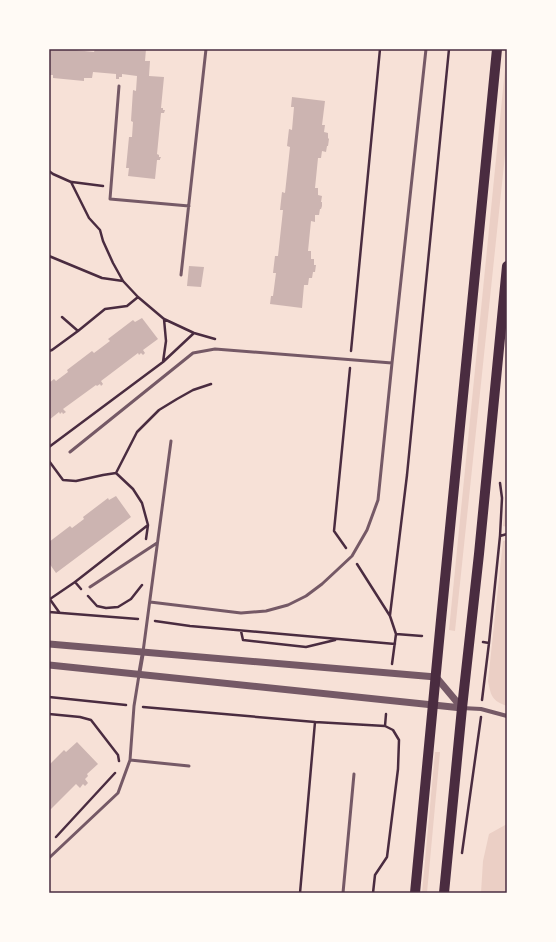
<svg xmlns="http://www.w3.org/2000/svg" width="556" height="942" font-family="Manrope,sans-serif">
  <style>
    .green { fill: #ebcfc5 }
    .building { fill: #ccb4b1 }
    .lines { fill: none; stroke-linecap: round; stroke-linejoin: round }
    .path { stroke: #4a2c40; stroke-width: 2.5 }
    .service { stroke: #755966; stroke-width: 3 }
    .minor { stroke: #755966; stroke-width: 4 }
    .tertiary { stroke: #755966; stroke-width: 7 }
    .primary { stroke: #4a2c40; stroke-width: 10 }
    .neatline { fill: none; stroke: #4a2c40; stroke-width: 1.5 }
  </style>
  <rect width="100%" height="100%" fill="#f7e1d7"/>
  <path class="green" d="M 507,49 L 507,136 L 455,631 L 449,630 Z
    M 507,448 L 507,527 L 503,526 L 506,496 L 505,464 Z
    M 507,540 L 507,706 C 492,701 491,696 488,681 L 503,541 Z
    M 435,752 L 440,752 L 427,893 L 422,893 Z
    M 507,824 L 507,893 L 481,893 L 483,861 L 489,834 Z"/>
  <path class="building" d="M 49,49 L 67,50 L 67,49 L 76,49 L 75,50 L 94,52 L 95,49 L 146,49 L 145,61 L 150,61 L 149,76 L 164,77 L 161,108 L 163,108 L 163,110 L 165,110 L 164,113 L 161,113 L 157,154 L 159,155 L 159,157 L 161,157 L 160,159 L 160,160 L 157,160 L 155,179 L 128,176 L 129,168 L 126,168 L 129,137 L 132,137 L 133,122 L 131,121 L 133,90 L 136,91 L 137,76 L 122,74 L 122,77 L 119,77 L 119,79 L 116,79 L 116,74 L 93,72 L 92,78 L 84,78 L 84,81 L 53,78 L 53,75 L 49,75 Z
    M 292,97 L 325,101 L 322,125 L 325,125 L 324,132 L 328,133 L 328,138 L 329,139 L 328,146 L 327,146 L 326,152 L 322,151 L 321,158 L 318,158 L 315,188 L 318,188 L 318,195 L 322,196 L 321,202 L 322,202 L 322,206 L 321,209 L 320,209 L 319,215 L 315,215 L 315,222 L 311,221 L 308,251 L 311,251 L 311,259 L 314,259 L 314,265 L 316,265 L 315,272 L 313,272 L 312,278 L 309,278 L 308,285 L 304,285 L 302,308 L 270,304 L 271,296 L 273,296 L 276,273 L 273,273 L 275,256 L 278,256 L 283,210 L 280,210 L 282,192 L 285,193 L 290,147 L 287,146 L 289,129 L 292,130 L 294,107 L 291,107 Z
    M 189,266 L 204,267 L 201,287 L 187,286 Z
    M 142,318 L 158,339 L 143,350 L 145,353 L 143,355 L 141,353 L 139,355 L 138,353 L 101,381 L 103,384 L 101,386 L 100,384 L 97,386 L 96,385 L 63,409 L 66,412 L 63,414 L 62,412 L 60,414 L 59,412 L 49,420 L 49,383 L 54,379 L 56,381 L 68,372 L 67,370 L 92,351 L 94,353 L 110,341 L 108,339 L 133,320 L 135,322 Z
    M 116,496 L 131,517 L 56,573 L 49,563 L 49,542 L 70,526 L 72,528 L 84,519 L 83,517 L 108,498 L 109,500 Z
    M 77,742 L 98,764 L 87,774 L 88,776 L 85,779 L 88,783 L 85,786 L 83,784 L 80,788 L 76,784 L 49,811 L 49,765 L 64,750 L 66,752 Z"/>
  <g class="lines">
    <path class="path" d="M 49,171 L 53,174 L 71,182 L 89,218 L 100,230 L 103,241 L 113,263 L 123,281 L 138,297 L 164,319 L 194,333 L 215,339
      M 72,182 L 103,186
      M 49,256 L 102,278 L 123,281
      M 62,317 L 78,331 L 105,309 L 127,306 L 138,297
      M 49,351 L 52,350 L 78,331
      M 351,351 L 380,49
      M 163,362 L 166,341 L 164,319
      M 49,447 L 163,362 L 194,333
      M 49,461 L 63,480 L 76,481 L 103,475 L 116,473
      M 116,473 L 137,432 L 159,410 L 177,399 L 193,390 L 211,384
      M 500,536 L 507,534
      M 146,539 L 148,525
      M 346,548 L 334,531 L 350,368
      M 357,564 L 390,616 L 396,634 L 392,664
      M 75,582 L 81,589
      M 88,596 L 97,606 L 106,608 L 118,607 L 131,599 L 142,585
      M 49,598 L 59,612
      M 50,599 L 75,582 L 148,525 L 142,503 L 133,489 L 116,473
      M 49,612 L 138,619
      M 390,615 L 407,475 L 449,49
      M 155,621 L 190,626 L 395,644
      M 241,631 L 243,640 L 306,647 L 335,640
      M 396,634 L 422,636
      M 483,642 L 489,643 L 500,536 L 502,498 L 500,483
      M 49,697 L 126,705
      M 482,700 L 489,643
      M 143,707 L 315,722 L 385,726 L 386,714
      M 49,714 L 80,717 L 91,720 L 118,755 L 119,761
      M 56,837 L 115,773
      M 462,853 L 481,717
      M 300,893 L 315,722
      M 373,893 L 375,875 L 387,857 L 398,769 L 399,740 L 393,730 L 385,726"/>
    <path class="service" d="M 119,86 L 110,199 L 189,206
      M 181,275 L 206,49
      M 70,452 L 193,353 L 215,349 L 392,363
      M 90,587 L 157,543
      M 150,602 L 241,613 L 266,611 L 288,605 L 306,596 L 322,584 L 336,571 L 352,556 L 367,530 L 378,500 L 392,363 L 426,49
      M 143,652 L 171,441
      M 130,760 L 189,766
      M 49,858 L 118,793 L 130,760 L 134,706 L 139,675
      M 343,893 L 354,774"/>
    <path class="minor" d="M 139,675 L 143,652
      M 462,708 L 481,709 L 507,716"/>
    <path class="tertiary" d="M 49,644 L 436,677 L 462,708
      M 49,665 L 462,708"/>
    <path class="primary" d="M 415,893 L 441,620 L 497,49
      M 444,893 L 462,708 L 479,554 L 507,266"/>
  </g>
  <rect width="556" height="942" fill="none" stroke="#fffaf5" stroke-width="100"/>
  <rect x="50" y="50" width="456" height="842" class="neatline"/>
</svg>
